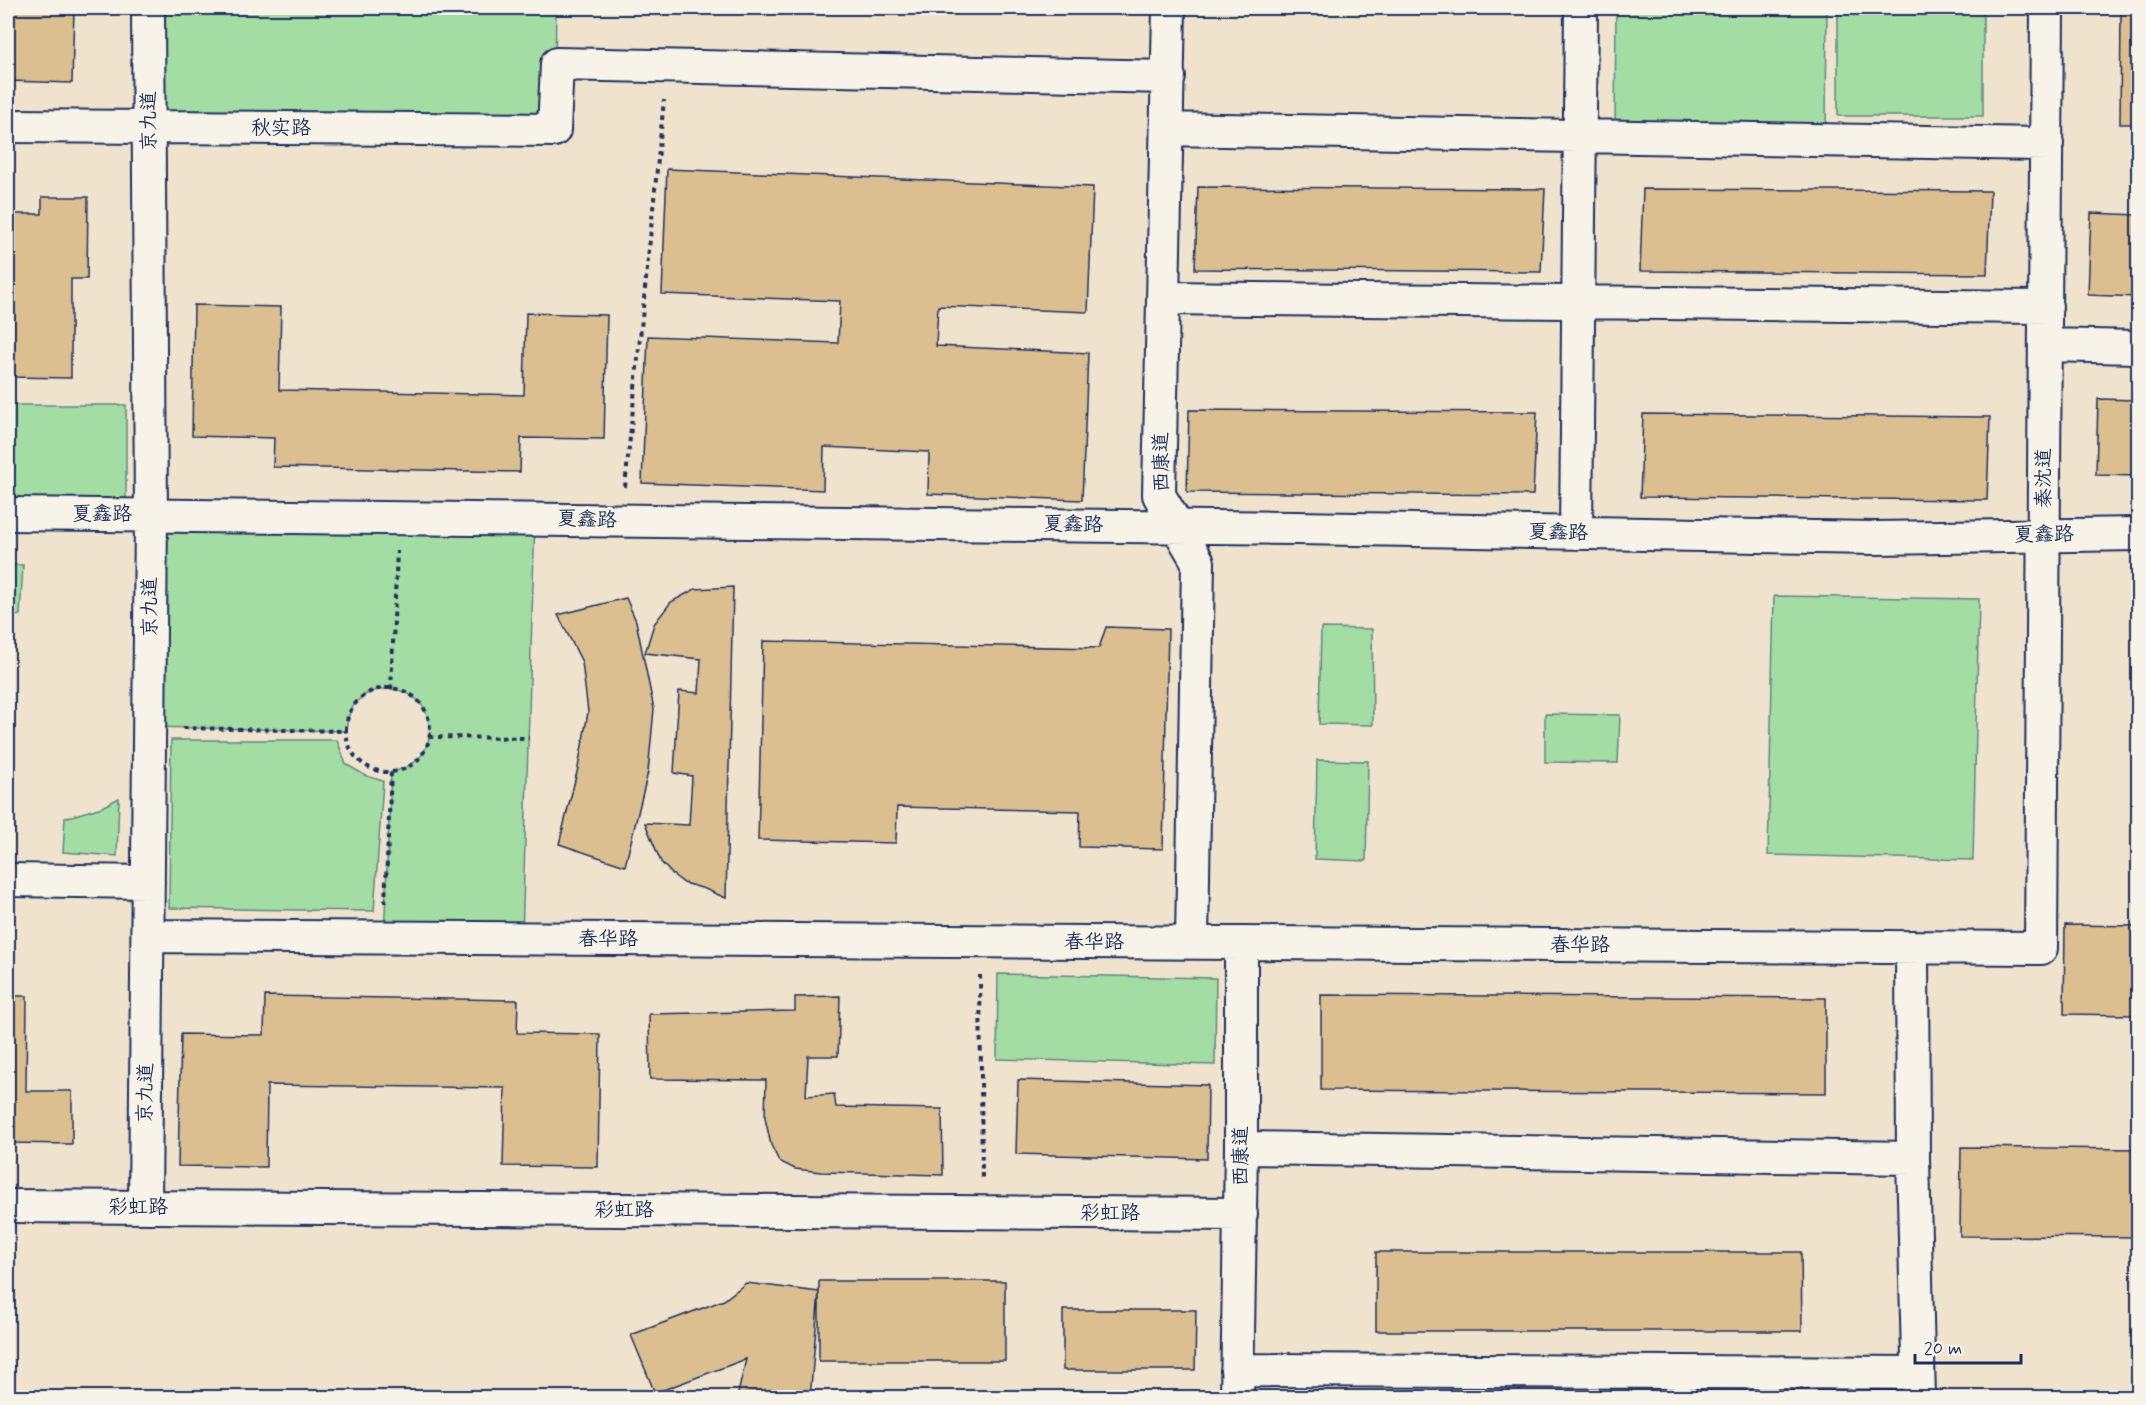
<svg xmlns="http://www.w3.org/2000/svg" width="2146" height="1405" font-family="Mynerve,'LXGW WenKai TC',sans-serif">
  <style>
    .built { fill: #efe3ce }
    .green { fill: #a3dda3; stroke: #5f8680; stroke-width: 1.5 }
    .building { fill: #dcbf90; stroke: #1b2f5e; stroke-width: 1.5 }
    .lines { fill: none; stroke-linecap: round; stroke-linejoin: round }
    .minor-casing { stroke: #1b2f5e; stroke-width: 36 }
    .path { stroke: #1b2f5e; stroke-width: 4; stroke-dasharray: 4.5 4.5; stroke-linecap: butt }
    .minor { stroke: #f7f3e8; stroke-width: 32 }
    .labels { text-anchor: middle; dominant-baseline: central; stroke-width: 6; stroke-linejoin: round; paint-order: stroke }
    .street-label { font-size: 20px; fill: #1b2f5e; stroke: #f7f3e8 }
  </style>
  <rect width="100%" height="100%" fill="#f7f3e8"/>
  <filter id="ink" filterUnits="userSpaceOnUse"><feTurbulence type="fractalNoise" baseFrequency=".0167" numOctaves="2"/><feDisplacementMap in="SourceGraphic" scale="12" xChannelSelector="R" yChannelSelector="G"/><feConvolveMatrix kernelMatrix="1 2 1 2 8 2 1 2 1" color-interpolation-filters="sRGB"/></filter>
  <g filter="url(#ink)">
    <path class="built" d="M 8,8 L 2138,8 L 2138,1397 L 8,1397 Z"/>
    <path class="green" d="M 148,8 L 556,8 L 554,130 L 149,127 Z
      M 1616,8 L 1827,8 L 1826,125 L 1615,124 Z
      M 1838,8 L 1983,8 L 1983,116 L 1838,116 Z
      M 8,405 L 126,405 L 126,498 L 8,498 Z
      M 151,515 L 535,519 L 522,938 L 384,937 L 391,772 C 401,770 409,767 416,761 C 434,745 434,715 416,699 C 398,684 368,686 354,705 C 348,713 347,722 346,731 L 149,727 Z
      M 8,565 L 23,565 L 20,615 L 8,618 Z
      M 1774,596 L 1979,599 L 1973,860 L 1768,855 Z
      M 1321,628 L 1372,629 L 1373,725 L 1319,724 Z
      M 1545,714 L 1620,715 L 1618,763 L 1545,762 Z
      M 171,740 L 337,740 L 346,764 L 364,775 L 383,781 L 374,911 L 169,908 Z
      M 1317,760 L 1368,761 L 1366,861 L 1315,859 Z
      M 119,798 L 117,856 L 63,852 L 65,818 L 102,807 Z
      M 998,974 L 1216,978 L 1215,1065 L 997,1059 Z"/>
    <path class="building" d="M 8,8 L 74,8 L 72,83 L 8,81 Z
      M 2121,8 L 2138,8 L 2138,124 L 2120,124 Z
      M 667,169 L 1093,187 L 1088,312 L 938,306 L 936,346 L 1088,353 L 1082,500 L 928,494 L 929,452 L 824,447 L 823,490 L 642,483 L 648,336 L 838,343 L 840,301 L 662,294 Z
      M 1198,187 L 1545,189 L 1541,272 L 1195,269 Z
      M 1643,189 L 1990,191 L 1987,274 L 1640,271 Z
      M 42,197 L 88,197 L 87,279 L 71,279 L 71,378 L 8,377 L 8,214 L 42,214 Z
      M 2091,213 L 2138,215 L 2138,297 L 2088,295 Z
      M 194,305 L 281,307 L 279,390 L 524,395 L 526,313 L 607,315 L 604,439 L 521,438 L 520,472 L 273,467 L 274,438 L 192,436 Z
      M 2098,399 L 2138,400 L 2138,476 L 2096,475 Z
      M 1189,410 L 1537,412 L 1533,495 L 1187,492 Z
      M 1643,414 L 1990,417 L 1987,500 L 1640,497 Z
      M 733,587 L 726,898 L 705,889 L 684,883 L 672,874 L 661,862 L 645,823 L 689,825 L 692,776 L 674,773 L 679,691 L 699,693 L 701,659 L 645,653 L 654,624 L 671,602 L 695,589 Z
      M 626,598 L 636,621 L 654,709 L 648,772 L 625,866 L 559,844 L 578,768 L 588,712 L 582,662 L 558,615 Z
      M 1106,627 L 1168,629 L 1163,849 L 1079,847 L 1080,811 L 897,807 L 896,843 L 758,840 L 763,641 L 1099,648 Z
      M 2065,925 L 2138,926 L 2138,1015 L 2064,1014 Z
      M 1321,995 L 1826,998 L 1826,1093 L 1321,1090 Z
      M 8,996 L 27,996 L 26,1091 L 72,1091 L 72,1144 L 8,1143 Z
      M 265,996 L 518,1000 L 517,1033 L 600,1034 L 598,1167 L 503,1166 L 505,1088 L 267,1085 L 266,1167 L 178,1166 L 181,1034 L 264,1035 Z
      M 840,996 L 838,1056 L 808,1056 L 806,1096 L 834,1094 L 836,1107 L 942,1109 L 943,1175 L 821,1172 L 795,1169 L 779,1161 L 771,1145 L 765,1118 L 766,1080 L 650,1079 L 649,1014 L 795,1011 L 795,997 Z
      M 1018,1080 L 1208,1085 L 1207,1159 L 1016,1154 Z
      M 1961,1147 L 2138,1149 L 2138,1237 L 1960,1236 Z
      M 1376,1252 L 1801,1252 L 1802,1331 L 1376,1331 Z
      M 819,1281 L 1005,1281 L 1005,1361 L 819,1361 Z
      M 746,1283 L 819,1292 L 811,1387 L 808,1398 L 737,1398 L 746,1359 L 655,1393 L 631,1335 L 724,1300 Z
      M 1063,1310 L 1196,1310 L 1195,1370 L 1063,1370 Z"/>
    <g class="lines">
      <g class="minor-casing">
        <path id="minor" d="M 1169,8 L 1159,495 L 1198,562 L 1192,942
          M 8,126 L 554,130 L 557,64 L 1169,77
          M 1168,129 L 2047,144
          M 1164,298 L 2046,307
          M 2045,345 L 2138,347
          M 8,514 L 1297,528 L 1875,538 L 2138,534
          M 1576,533 L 1581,8
          M 8,880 L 148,882
          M 148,936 L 2041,948 L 2047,8
          M 1241,1148 L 1913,1158 L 1912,947
          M 1913,1158 L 1919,1398
          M 8,1206 L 1241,1214
          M 145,1207 L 151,515 L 148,8
          M 1237,1370 L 1918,1373
          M 1237,1398 L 1241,1148 L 1241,943"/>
      </g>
      <path class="path" d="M 625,487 L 664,100
        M346 730a42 42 0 1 1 84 0a42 42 0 1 1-84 0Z
        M 391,689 L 397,551
        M 183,728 L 346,731
        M 429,737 L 529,738
        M 385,903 L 391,772
        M 980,975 L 982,1180"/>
      <use href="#minor" class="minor"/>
    </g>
  </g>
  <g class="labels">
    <g class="street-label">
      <text transform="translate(149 121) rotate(-90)">京九道</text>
      <text x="281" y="128">秋实路</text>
      <text transform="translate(1162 462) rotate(-91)">西康道</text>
      <text transform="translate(2044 478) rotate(-90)">秦沈道</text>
      <text x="102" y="514">夏鑫路</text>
      <text transform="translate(587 520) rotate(2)">夏鑫路</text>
      <text transform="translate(1073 525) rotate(1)">夏鑫路</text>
      <text transform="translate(1558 533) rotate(1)">夏鑫路</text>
      <text transform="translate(2044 535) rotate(-1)">夏鑫路</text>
      <text transform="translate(150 607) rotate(-90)">京九道</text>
      <text x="608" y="939">春华路</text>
      <text x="1094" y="942">春华路</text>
      <text x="1580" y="945">春华路</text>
      <text transform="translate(146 1093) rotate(-89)">京九道</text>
      <text transform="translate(1241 1156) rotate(-90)">西康道</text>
      <text x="138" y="1207">彩虹路</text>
      <text x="624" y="1210">彩虹路</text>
      <text x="1110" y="1213">彩虹路</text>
    </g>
  </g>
  <rect width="2146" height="1405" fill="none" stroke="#f7f3e8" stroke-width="30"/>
  <rect x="15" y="15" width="2116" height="1375" fill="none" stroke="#1b2f5e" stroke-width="2" filter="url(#ink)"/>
  <path d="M1915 1354v9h106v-9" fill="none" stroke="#1b2f5e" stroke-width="3"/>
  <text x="1924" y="1354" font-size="18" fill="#1b2f5e" stroke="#f7f3e8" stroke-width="4.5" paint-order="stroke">20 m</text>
</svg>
